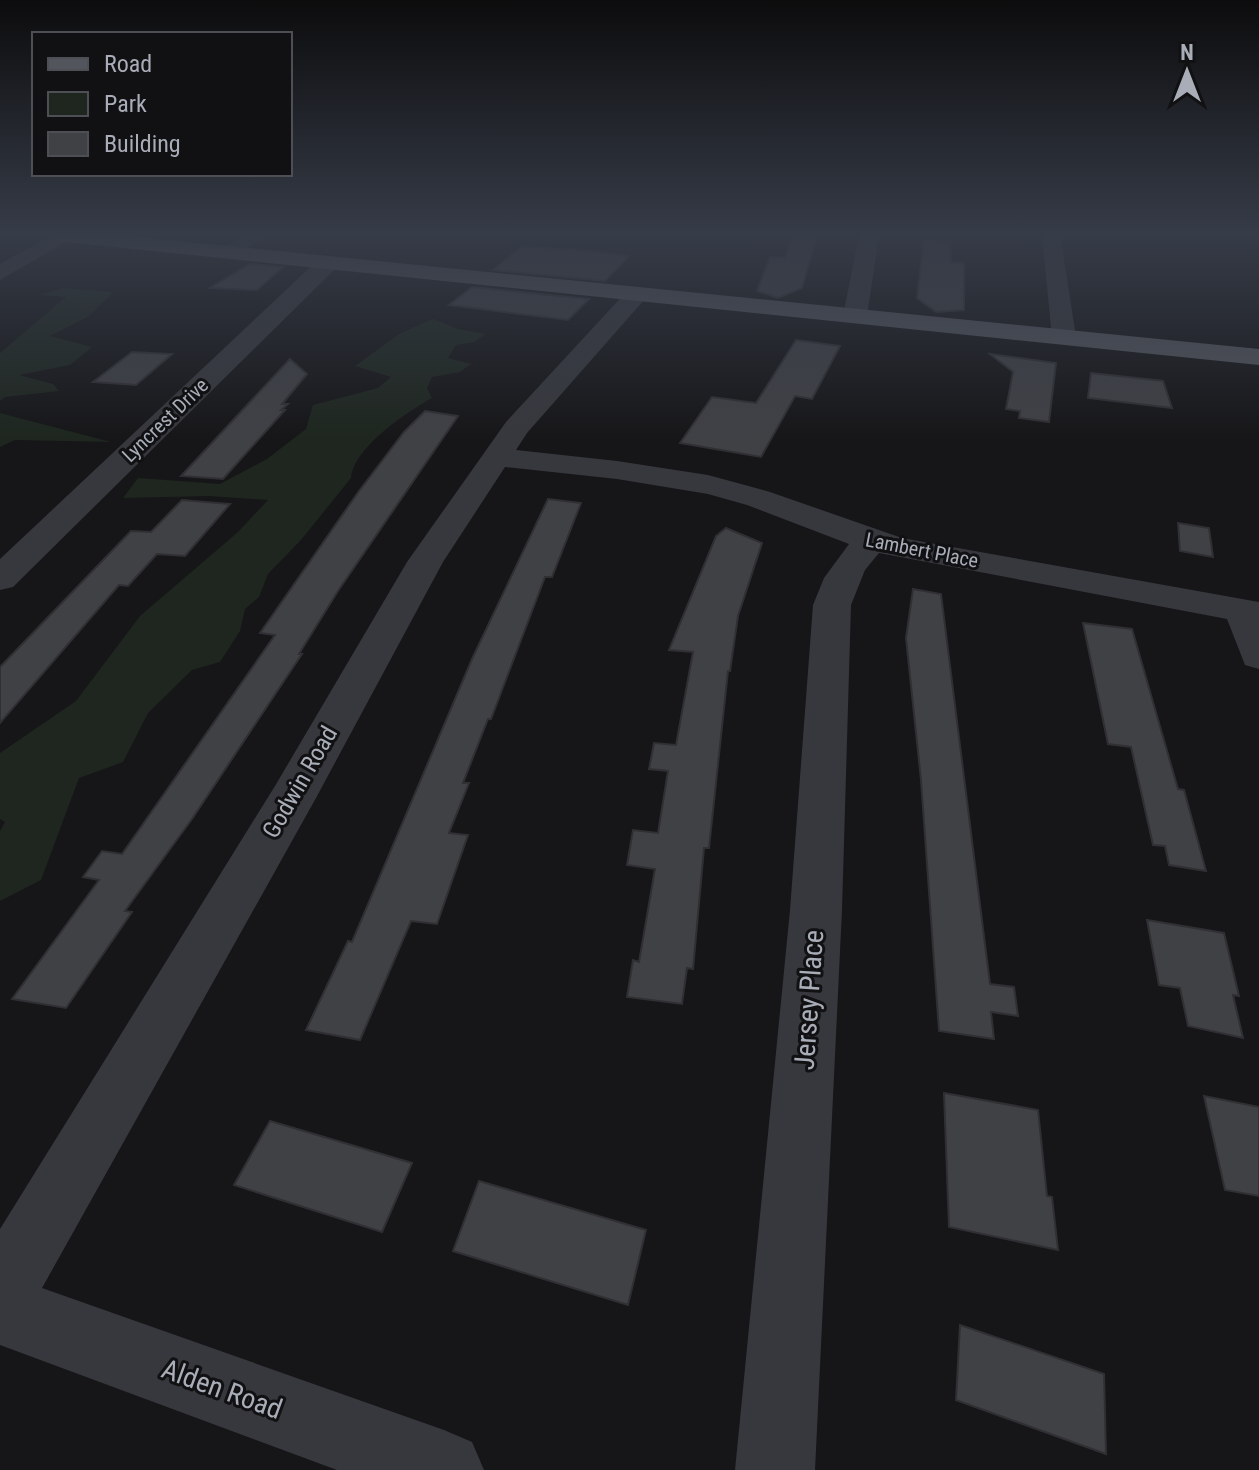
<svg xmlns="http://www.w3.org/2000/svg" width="1259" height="1470" font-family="'Roboto Condensed',sans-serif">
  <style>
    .green { fill: #1e261f }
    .building { fill: #404145; stroke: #303034; stroke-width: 2 }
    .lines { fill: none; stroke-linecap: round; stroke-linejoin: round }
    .minor { fill: #37383d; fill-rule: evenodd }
    .major { fill: #53555c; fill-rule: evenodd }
    .labels { text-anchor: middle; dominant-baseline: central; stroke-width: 6; stroke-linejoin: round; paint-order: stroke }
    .far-street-label { font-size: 20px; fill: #a8adb8; stroke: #111113 }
    .street-label { font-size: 24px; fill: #a8adb8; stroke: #111113 }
    .near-street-label { font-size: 28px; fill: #a8adb8; stroke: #111113 }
  </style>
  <rect width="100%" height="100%" fill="#161618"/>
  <path class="green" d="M 63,288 L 114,292 L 89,316 L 50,336 L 92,347 L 70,365 L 19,375 L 53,384 L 59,391 L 5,397 L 0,401 L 0,353 L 66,297 L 39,295 Z
    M 433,319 L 458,329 L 486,334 L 474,342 L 456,345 L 448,358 L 471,364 L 460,372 L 432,377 L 427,388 L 432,398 C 407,412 354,447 351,478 L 301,540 L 268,574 L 259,597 L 245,609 L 240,631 L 220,662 L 192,670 L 148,713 L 123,762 L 79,778 L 41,880 L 0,901 L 0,831 L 5,822 L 0,819 L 0,753 L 76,701 L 140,616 L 238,532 L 268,500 L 209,496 L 123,498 L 138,478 L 220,484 L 267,459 L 306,429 L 313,405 L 378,388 L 391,377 L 355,366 L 399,334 Z
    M 0,413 L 111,442 L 15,440 L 0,447 Z"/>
  <path class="building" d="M 793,235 L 817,235 L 802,288 L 778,298 L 757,291 L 770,257 L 785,258 Z
    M 924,240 L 950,242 L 951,262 L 964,263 L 964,310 L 936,312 L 917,298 Z
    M 523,246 L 588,251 L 629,256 L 605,281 L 493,270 Z
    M 250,264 L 283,267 L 257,290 L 210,288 Z
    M 472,287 L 589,299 L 568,320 L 449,305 Z
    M 796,340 L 840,346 L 812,399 L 795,396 L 761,457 L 680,443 L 712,397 L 756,403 Z
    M 132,352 L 172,354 L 136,385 L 93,382 Z
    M 990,354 L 1056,363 L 1049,422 L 1019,418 L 1020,411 L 1006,409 L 1013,372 Z
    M 290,359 L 307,374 L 282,404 L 288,404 L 281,410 L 285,410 L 223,479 L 181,476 Z
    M 1091,373 L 1163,381 L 1172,408 L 1088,398 Z
    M 425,411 L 458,416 L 338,591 L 299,654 L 302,654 L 192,819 L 125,911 L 132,912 L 66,1008 L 12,999 L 99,880 L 83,877 L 102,851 L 122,854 L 275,635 L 260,633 L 359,491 L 404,432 Z
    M 548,499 L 581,503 L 552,577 L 545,577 L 491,719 L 488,719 L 463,783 L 469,783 L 449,833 L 468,835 L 437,924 L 411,921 L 360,1040 L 306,1030 L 348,941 L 352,942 L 472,659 Z
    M 182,500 L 230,504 L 185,556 L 157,554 L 128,586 L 119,585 L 0,723 L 0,667 L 131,531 L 151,532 Z
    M 1178,523 L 1209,528 L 1213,557 L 1180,551 Z
    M 726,528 L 762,543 L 738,616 L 730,671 L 728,671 L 709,848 L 704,848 L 693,969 L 687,968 L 682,1004 L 627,997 L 633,960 L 639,962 L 655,869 L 627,865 L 633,830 L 658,833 L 668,771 L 649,769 L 654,743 L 676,745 L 693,652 L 669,650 L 716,536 Z
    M 913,589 L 941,594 L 990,984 L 1014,987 L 1018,1016 L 991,1012 L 994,1039 L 939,1031 L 921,780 L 906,638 Z
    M 1083,623 L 1132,629 L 1178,789 L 1184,790 L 1206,871 L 1169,865 L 1165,846 L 1153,845 L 1131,747 L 1108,744 Z
    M 1147,920 L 1224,933 L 1239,996 L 1233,995 L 1243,1038 L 1188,1026 L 1180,988 L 1159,985 Z
    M 944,1093 L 1038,1110 L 1047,1196 L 1052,1197 L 1058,1250 L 949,1227 Z
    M 1204,1096 L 1259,1107 L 1259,1196 L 1225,1190 Z
    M 270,1121 L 412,1163 L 382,1232 L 234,1185 Z
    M 479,1181 L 646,1230 L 628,1305 L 453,1251 Z
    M 960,1325 L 1104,1374 L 1106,1454 L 956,1400 Z"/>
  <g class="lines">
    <path class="minor" d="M 53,235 L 76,236 L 0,280 L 0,264 Z
      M 243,235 L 268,235 L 237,255 L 223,255 L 220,251 Z
      M 859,235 L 879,235 L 867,316 L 863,321 L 847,321 L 843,316 Z
      M 1042,235 L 1067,235 L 1061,240 L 1076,337 L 1073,342 L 1055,342 L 1052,337 Z
      M 329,256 L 337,257 L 340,262 L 337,267 L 13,587 L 0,590 L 0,559 L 321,257 Z
      M 636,288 L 644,290 L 647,295 L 644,300 L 527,433 L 516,450 L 617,461 L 708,475 L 770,492 L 902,538 L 1259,602 L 1259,669 L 1245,665 L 1227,619 L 879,553 L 865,570 L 851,605 L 842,910 L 815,1470 L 735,1470 L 790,910 L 813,605 L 824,578 L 849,544 L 747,505 L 708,494 L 617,479 L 505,467 L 443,562 L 316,798 L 42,1288 L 444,1430 L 472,1442 L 484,1470 L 337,1470 L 0,1345 L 0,1229 L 275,786 L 407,562 L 506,422 L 628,290 Z"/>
    <path class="major" d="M 46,235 L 118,235 L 1259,349 L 1259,365 L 56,241 Z"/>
  </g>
  <linearGradient id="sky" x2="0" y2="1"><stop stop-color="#0c0c0d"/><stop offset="0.53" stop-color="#363c48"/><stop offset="1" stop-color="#363c48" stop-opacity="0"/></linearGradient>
  <rect width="1259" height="441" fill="url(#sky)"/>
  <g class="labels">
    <g class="far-street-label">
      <text transform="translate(165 420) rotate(-44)">Lyncrest Drive</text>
      <text transform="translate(922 550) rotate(11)">Lambert Place</text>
    </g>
    <g class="street-label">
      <text transform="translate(300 782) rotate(-60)">Godwin Road</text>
    </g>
    <g class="near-street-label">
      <text transform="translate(809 1000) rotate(-86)">Jersey Place</text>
      <text transform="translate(222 1389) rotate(20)">Alden Road</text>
    </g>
  </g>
  <rect x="32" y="32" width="260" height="144" fill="#111113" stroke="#4d4f55" stroke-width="2"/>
  <rect x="48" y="58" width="40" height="12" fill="#53555c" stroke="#4d4f55" stroke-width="2"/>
  <text x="104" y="72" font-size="24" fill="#a8adb8">Road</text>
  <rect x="48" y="92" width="40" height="24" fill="#1e261f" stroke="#4d4f55" stroke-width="2"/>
  <text x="104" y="112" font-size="24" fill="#a8adb8">Park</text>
  <rect x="48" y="132" width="40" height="24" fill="#404145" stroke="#4d4f55" stroke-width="2"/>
  <text x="104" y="152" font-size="24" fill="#a8adb8">Building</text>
  <g transform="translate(1187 72)" stroke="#111113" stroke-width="6" paint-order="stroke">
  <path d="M0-6L14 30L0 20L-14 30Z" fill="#a8adb8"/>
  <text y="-12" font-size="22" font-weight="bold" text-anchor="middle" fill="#a8adb8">N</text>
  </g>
</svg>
